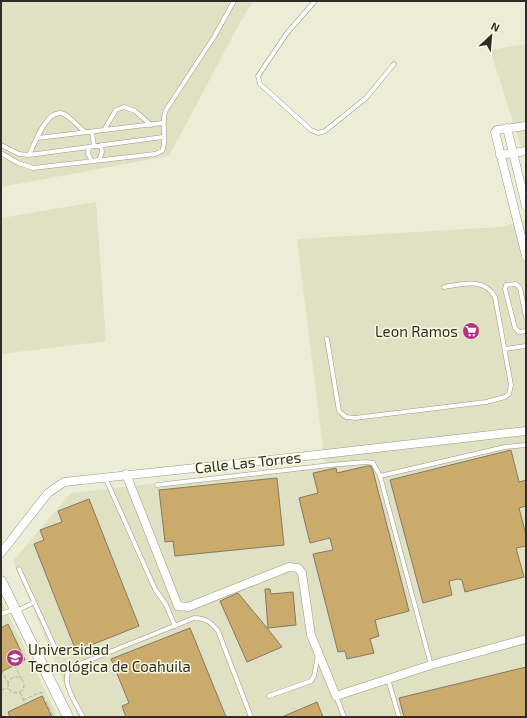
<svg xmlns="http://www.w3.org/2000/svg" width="527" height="718" font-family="'Exo 2',sans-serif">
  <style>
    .built { fill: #e0e0c3 }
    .building { fill: #cbab6b; stroke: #837967 }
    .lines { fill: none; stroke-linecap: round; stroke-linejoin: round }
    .service-casing { stroke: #989984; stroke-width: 5 }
    .minor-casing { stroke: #989984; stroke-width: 9 }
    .tertiary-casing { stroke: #989984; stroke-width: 11 }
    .path { stroke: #b1b2a0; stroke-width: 1; stroke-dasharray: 4 2; stroke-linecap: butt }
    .service { stroke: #fff; stroke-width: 4 }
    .minor { stroke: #fff; stroke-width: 8 }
    .tertiary { stroke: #fff; stroke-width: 10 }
    .labels { text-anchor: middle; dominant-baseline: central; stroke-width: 3; stroke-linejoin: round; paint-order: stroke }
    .poi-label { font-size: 15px; fill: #2e2e26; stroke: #fafae3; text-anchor: end }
    .street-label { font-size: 15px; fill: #2e2e26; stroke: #fafae3 }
  </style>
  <rect width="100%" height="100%" fill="#ecedd6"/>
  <path class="built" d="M 1,1 L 253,1 L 236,30 L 169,156 L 1,187 Z
    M 526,44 L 526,162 L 490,50 Z
    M 96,202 L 106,341 L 1,354 L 1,218 Z
    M 526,220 L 526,717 L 78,717 L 13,561 L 71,493 L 325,464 L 297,239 L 501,227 Z
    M 1,600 L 58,717 L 1,717 Z"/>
  <path class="building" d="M 511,450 L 519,482 L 526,480 L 526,506 L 519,508 L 526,535 L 526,546 L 516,548 L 524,577 L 465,592 L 462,580 L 458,579 L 449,581 L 452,595 L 423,603 L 390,480 Z
    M 367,466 L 371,466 L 373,471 L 409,611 L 375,620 L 379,636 L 370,639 L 374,653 L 347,659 L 345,651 L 338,652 L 313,554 L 333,550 L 330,538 L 310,543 L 299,498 L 318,493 L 313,473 L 336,468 L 337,473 Z
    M 277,478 L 284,545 L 175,556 L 173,541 L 165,542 L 159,490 Z
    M 89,499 L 139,626 L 76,651 L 34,544 L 44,540 L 40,530 L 62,522 L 58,511 Z
    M 265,589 L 270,589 L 271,594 L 293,592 L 296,625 L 268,628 Z
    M 238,593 L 267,628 L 282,647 L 247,662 L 220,601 Z
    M 8,624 L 25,660 L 1,672 L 1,628 Z
    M 190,628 L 226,717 L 126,717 L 122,706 L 129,703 L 111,659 Z
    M 526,667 L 526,717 L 404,717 L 399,698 Z
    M 42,696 L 52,717 L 10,717 L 8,712 Z
    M 317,702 L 323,717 L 282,717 Z"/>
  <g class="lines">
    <g class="service-casing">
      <path id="service" d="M 315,1 L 287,33 L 258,76 L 260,84 L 311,130 L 318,133 L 325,131 L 366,98 L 394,64
        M 104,130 L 116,110 L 124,107 L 135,111 L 151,125
        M 92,132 L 94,146
        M 38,138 L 162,123
        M 1,145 L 19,154 L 29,155 L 163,137
        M 89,147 L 88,154 L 92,161
        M 1,153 L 18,163 L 33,168 L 155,154 L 162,151 C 168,139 160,123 166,110 L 214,37 L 234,1
        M 29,155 C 35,143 47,107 64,114 C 71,118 79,127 85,132
        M 99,160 L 102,152 L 101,145
        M 526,317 L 520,288 L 516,284 L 506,285 L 505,289 L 515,328 L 519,332 L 526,331
        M 327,339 L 339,411 L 346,417 L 355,418 L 486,402 L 505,397 L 509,394 L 511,385 L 495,297 C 484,277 463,284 444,287
        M 505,349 L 526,346
        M 380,476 L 505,447 L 526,445
        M 105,477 L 155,589 L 166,605 L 175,626
        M 157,485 L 330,465 L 366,462 L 373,463 L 380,476 L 431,665
        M 19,569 L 56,650
        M 16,611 L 33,603
        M 1,614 L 15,609
        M 388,679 L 399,717
        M 269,696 L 311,681 L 314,676 L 318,655
        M 336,696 L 344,717
        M 83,717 C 76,703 58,679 72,667 L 194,618 C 205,618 211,622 218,631 L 251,717"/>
    </g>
    <g class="minor-casing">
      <path id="minor" d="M 526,126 L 497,130 L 495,132 L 526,256
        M 507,128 L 526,206
        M 500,155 L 526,151
        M 126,474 L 178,606 L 188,607 L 289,567 L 298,568 L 302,573 L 311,635 L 336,696 L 431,665 L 526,639
        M 1,553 L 48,493 L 64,482 L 316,455 L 526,431"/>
    </g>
    <g class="tertiary-casing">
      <path id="tertiary" d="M 1,581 L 68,717"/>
    </g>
    <path class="path" d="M 1,638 L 21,678
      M 1,670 L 8,683
      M8 685a8 8 0 1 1 16 0a8 8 0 1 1-16 0Z
      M 1,690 L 8,688
      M 20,692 L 25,704
      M 23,700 L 41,692 L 54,717"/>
    <use href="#service" class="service"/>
    <use href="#minor" class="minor"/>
    <use href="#tertiary" class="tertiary"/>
  </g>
  <defs>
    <g id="supermarket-disc" transform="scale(0.9)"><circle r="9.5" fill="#b5347f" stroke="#fafae3"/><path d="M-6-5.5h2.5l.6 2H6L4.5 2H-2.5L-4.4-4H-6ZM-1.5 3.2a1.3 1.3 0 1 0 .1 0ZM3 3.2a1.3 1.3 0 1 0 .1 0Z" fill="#fff"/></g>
    <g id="university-disc" transform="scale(0.9)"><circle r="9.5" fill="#b5347f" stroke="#fafae3"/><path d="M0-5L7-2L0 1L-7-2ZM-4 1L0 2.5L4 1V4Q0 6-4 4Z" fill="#fff"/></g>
  </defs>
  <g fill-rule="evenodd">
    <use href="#supermarket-disc" x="471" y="331"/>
    <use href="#university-disc" x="15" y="658"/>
  </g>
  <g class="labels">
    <g class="poi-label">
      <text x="458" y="331">Leon Ramos</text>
      <text x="28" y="649" text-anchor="start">Universidad<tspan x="28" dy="17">Tecnológica de Coahuila</tspan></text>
    </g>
    <g class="street-label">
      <text transform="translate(248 462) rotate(-6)">Calle Las Torres</text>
    </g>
  </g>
  <rect width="527" height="718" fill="none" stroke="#2e2e26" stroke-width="4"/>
  <g transform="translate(491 36) rotate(26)" stroke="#fafae3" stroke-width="3" paint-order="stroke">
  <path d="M0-3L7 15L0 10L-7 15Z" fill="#2e2e26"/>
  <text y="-6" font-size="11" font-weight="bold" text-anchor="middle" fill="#2e2e26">N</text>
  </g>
</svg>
